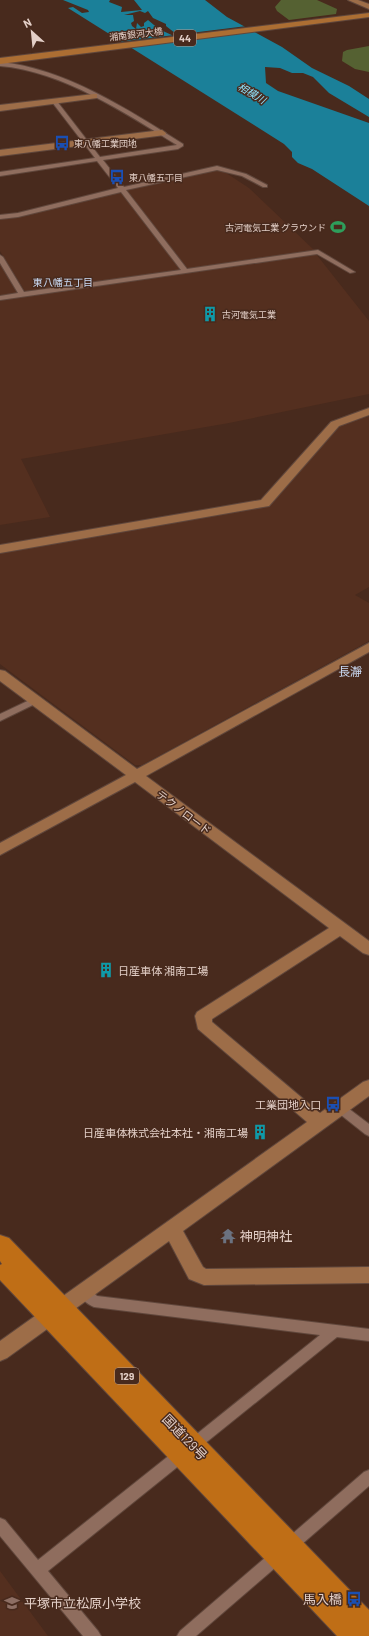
<svg xmlns="http://www.w3.org/2000/svg" width="369" height="1636" font-family="Barlow,'Noto Sans JP',sans-serif">
  <style>
    .built { fill: #542f1f }
    .green { fill: #556132 }
    .water { fill: #1b8099; fill-rule: evenodd }
    .pier { fill: #482a1d }
    .lines { fill: none; stroke-linecap: round; stroke-linejoin: round }
    .street-casing { stroke: #60473c; stroke-width: 2 }
    .secondary-casing { stroke: #60473c; stroke-width: 2 }
    .primary-casing { stroke: #60473c; stroke-width: 2 }
    .highway-casing { stroke: #60473c; stroke-width: 2 }
    .street { fill: #8f6d5e; fill-rule: evenodd }
    .secondary { fill: #9d6d48; fill-rule: evenodd }
    .primary { fill: #ac6e33; fill-rule: evenodd }
    .highway { fill: #bf6e16; fill-rule: evenodd }
    .labels { text-anchor: middle; dominant-baseline: central; stroke-width: 3; stroke-linejoin: round; paint-order: stroke }
    .far-street-label { font-size: 9px; fill: #e3cfc7; stroke: #482a1d }
    .far-poi-label { font-size: 9px; fill: #e3cfc7; stroke: #482a1d; text-anchor: start }
    .shield { fill: #482a1d; stroke: #b49e94; stroke-width: 1 }
    .shield-label { font-size: 10px; font-weight: bold; fill: #e3cfc7 }
    .far-water-label { font-size: 10px; font-style: italic; fill: #8fe3fc; stroke: #482a1d }
    .far-neighbourhood-label { font-size: 10px; fill: #ccdcf6; stroke: #482a1d }
    .street-label { font-size: 11px; fill: #e3cfc7; stroke: #482a1d }
    .poi-label { font-size: 11px; fill: #e3cfc7; stroke: #482a1d; text-anchor: end }
    .neighbourhood-label { font-size: 12px; fill: #ccdcf6; stroke: #482a1d }
    .near-poi-label { font-size: 13px; fill: #e3cfc7; stroke: #482a1d; text-anchor: start }
    .near-street-label { font-size: 13px; fill: #e3cfc7; stroke: #482a1d }
  </style>
  <rect width="100%" height="100%" fill="#482a1d"/>
  <path class="built" d="M 220,169 L 249,188 L 315,251 L 188,269 L 126,190 Z
    M 120,191 L 183,270 L 26,293 L 0,251 L 0,218 Z
    M 316,254 L 369,321 L 369,394 L 229,423 L 21,459 L 50,517 L 0,525 L 0,300 Z
    M 0,259 L 20,294 L 0,297 Z
    M 369,413 L 369,587 L 355,595 L 369,603 L 369,641 L 142,765 L 135,765 L 0,664 L 0,552 L 270,504 L 340,424 Z
    M 0,1571 L 48,1636 L 0,1636 Z"/>
  <path class="green" d="M 281,0 L 317,0 L 337,9 L 336,14 L 289,20 L 277,11 L 275,7 Z
    M 369,46 L 369,72 L 355,69 L 342,61 L 343,52 L 347,50 Z"/>
  <path class="water" d="M 63,0 L 110,0 L 109,2 L 122,7 L 121,12 L 142,10 L 134,0 L 205,0 L 227,17 L 282,47 L 312,68 L 349,86 L 369,99 L 369,117 L 329,93 L 313,77 L 303,73 L 292,73 L 280,68 L 265,67 L 266,83 L 278,91 L 369,123 L 369,206 L 312,169 L 298,163 L 292,157 L 292,152 L 284,144 L 68,8 L 73,7 L 82,13 L 89,12 L 88,10 ZM 140,11 L 145,13 L 148,11 L 153,18 L 166,24 L 166,26 L 180,37 L 176,37 L 163,31 L 161,32 L 164,36 L 152,31 L 160,30 L 148,20 L 144,23 L 144,26 L 141,27 L 137,23 L 136,29 L 132,26 L 131,23 L 134,21 L 133,15 L 124,15 Z"/>
  <path class="pier" d="M 247,26 L 255,31 L 126,47 L 118,42 Z"/>
  <g class="lines">
    <g class="street-casing">
      <path id="street" d="M 0,62 C 64,68 129,110 183,144 L 183,146 L 178,149 L 103,160 L 124,187 L 217,166 L 246,174 L 267,185 L 267,187 L 263,187 L 242,176 L 217,170 L 126,190 L 187,269 L 318,250 L 355,272 L 350,273 L 317,254 L 0,300 L 0,296 L 18,293 L 0,263 L 0,255 L 3,257 L 24,292 L 181,270 L 121,192 L 18,217 L 0,219 L 0,215 L 18,213 L 118,188 L 97,161 L 0,176 L 0,172 L 95,158 L 52,102 L 52,100 L 56,100 L 100,157 L 177,145 C 125,113 62,71 0,66 Z
        M 36,697 L 41,700 L 39,702 L 0,721 L 0,714 Z
        M 340,1103 L 344,1105 L 369,1124 L 369,1136 L 365,1134 L 336,1111 L 334,1108 L 336,1105 Z
        M 83,1286 L 88,1287 L 97,1296 L 369,1329 L 369,1341 L 337,1337 L 198,1449 L 193,1451 L 188,1449 L 186,1445 L 188,1441 L 320,1335 L 94,1307 C 87,1304 80,1298 77,1291 L 78,1287 Z
        M 181,1449 L 186,1450 L 188,1455 L 186,1460 L 48,1571 L 98,1631 L 101,1636 L 83,1636 L 0,1536 L 0,1518 L 5,1520 L 38,1560 L 176,1450 Z
        M 369,1470 L 369,1486 L 294,1551 L 289,1553 L 284,1551 L 282,1546 L 284,1541 L 364,1472 Z
        M 278,1549 L 283,1551 L 285,1556 L 283,1561 L 196,1636 L 177,1636 L 180,1631 L 273,1551 Z"/>
    </g>
    <g class="secondary-casing">
      <path id="secondary" d="M 348,0 L 358,0 L 369,4 L 369,9 Z
        M 94,94 L 97,94 L 97,98 L 0,111 L 0,105 Z
        M 162,130 L 166,133 L 165,135 L 0,156 L 0,150 Z
        M 369,408 L 369,415 L 339,426 L 269,506 L 0,553 L 0,545 L 261,500 L 331,422 Z
        M 369,643 L 369,652 L 146,776 L 369,941 L 369,955 L 363,953 L 340,936 L 212,1019 L 212,1022 L 320,1113 L 363,1082 L 369,1080 L 369,1096 L 183,1231 L 203,1267 L 206,1269 L 369,1267 L 369,1283 L 204,1285 L 189,1279 L 169,1241 L 7,1358 L 0,1361 L 0,1341 L 307,1122 L 198,1029 L 195,1016 L 197,1012 L 329,928 L 135,782 L 0,855 L 0,843 L 126,775 L 0,681 L 0,670 L 5,671 L 137,769 Z"/>
    </g>
    <g class="primary-casing">
      <path id="primary" d="M 369,13 L 369,17 L 0,64 L 0,58 Z"/>
    </g>
    <g class="highway-casing">
      <path id="highway" d="M 0,1235 L 9,1238 L 369,1610 L 369,1636 L 337,1636 L 0,1280 L 0,1265 L 2,1264 L 0,1261 Z"/>
    </g>
    <use href="#street" class="street"/>
    <use href="#secondary" class="secondary"/>
    <use href="#primary" class="primary"/>
    <use href="#highway" class="highway"/>
  </g>
  <defs>
    <g id="bus-bare" transform="scale(1.2)"><path d="M-5-6H5V4H4V6H2V4H-2V6H-4V4H-5ZM-3.5-4V0h7V-4ZM-3.5 1.2v1.5H-2V1.2ZM2 1.2v1.5H3.5V1.2Z" fill="#1a4fb4" stroke="#482a1d" stroke-width="2.5" paint-order="stroke"/></g>
    <g id="stadium-bare" transform="scale(1.2)"><path d="M0-5a6.5 5 0 1 0 0 10a6.5 5 0 1 0 0-10ZM-3.5-1.8h7v3.6h-7Z" fill="#2e9e5b" stroke="#482a1d" stroke-width="2.5" paint-order="stroke"/></g>
    <g id="building-bare" transform="scale(1.2)"><path d="M-4-6H4V6H1V3H-1V6H-4ZM-2.5-4.3h1.7v1.8h-1.7ZM.8-4.3h1.7v1.8H.8ZM-2.5-1h1.7V.8h-1.7ZM.8-1h1.7V.8H.8Z" fill="#0f9aa8" stroke="#482a1d" stroke-width="2.5" paint-order="stroke"/></g>
    <g id="temple-bare" transform="scale(1.2)"><path d="M0-6L5-2H3V0L6.5 2.5H4V6H1.5V3h-3V6H-4V2.5H-6.5L-3 0V-2H-5Z" fill="#6b7280" stroke="#482a1d" stroke-width="2.5" paint-order="stroke"/></g>
    <g id="school-bare" transform="scale(1.2)"><path d="M0-5L7-2L0 1L-7-2ZM-4 1L0 2.5L4 1V4Q0 6-4 4Z" fill="#8d6e63" stroke="#482a1d" stroke-width="2.5" paint-order="stroke"/></g>
  </defs>
  <g fill-rule="evenodd">
    <use href="#bus-bare" x="62" y="143"/>
    <use href="#bus-bare" x="117" y="177"/>
    <use href="#stadium-bare" x="338" y="227"/>
    <use href="#building-bare" x="210" y="314"/>
    <use href="#building-bare" x="106" y="970"/>
    <use href="#bus-bare" x="333" y="1104"/>
    <use href="#building-bare" x="260" y="1132"/>
    <use href="#temple-bare" x="228" y="1236"/>
    <use href="#bus-bare" x="354" y="1599"/>
    <use href="#school-bare" x="12" y="1603"/>
  </g>
  <g class="labels">
    <g class="far-street-label">
      <text transform="translate(136 34) rotate(-7)">湘南銀河大橋</text>
    </g>
    <g class="far-poi-label">
      <text x="74" y="143">東八幡工業団地</text>
      <text x="129" y="177">東八幡五丁目</text>
      <text x="326" y="227" text-anchor="end">古河電気工業 グラウンド</text>
      <text x="222" y="314">古河電気工業</text>
    </g>
    <g class="shield">
      <rect x="174" y="30" width="22" height="16" rx="3"/>
      <rect x="115" y="1368" width="24" height="16" rx="3"/>
    </g>
    <g class="shield-label">
      <text x="185" y="38">44</text>
      <text x="127" y="1376">129</text>
    </g>
    <g class="far-water-label">
      <text transform="translate(252 93) rotate(31)">相模川</text>
    </g>
    <g class="far-neighbourhood-label">
      <text x="63" y="282">東八幡五丁目</text>
    </g>
    <g class="street-label">
      <text transform="translate(184 812) rotate(37)">テクノロード</text>
    </g>
    <g class="poi-label">
      <text x="118" y="970" text-anchor="start">日産車体 湘南工場</text>
      <text x="321" y="1104">工業団地入口</text>
      <text x="248" y="1132">日産車体株式会社本社・湘南工場</text>
    </g>
    <g class="neighbourhood-label">
      <text x="350" y="671">長瀞</text>
    </g>
    <g class="near-poi-label">
      <text x="240" y="1236">神明神社</text>
      <text x="342" y="1599" text-anchor="end">馬入橋</text>
      <text x="24" y="1603">平塚市立松原小学校</text>
    </g>
    <g class="near-street-label">
      <text transform="translate(185 1437) rotate(46)">国道129号</text>
    </g>
  </g>
  <g transform="translate(32 32) rotate(333)" stroke="#482a1d" stroke-width="3" paint-order="stroke">
  <path d="M0-3L7 15L0 10L-7 15Z" fill="#e3cfc7"/>
  <text y="-6" font-size="11" font-weight="bold" text-anchor="middle" fill="#e3cfc7">N</text>
  </g>
</svg>
